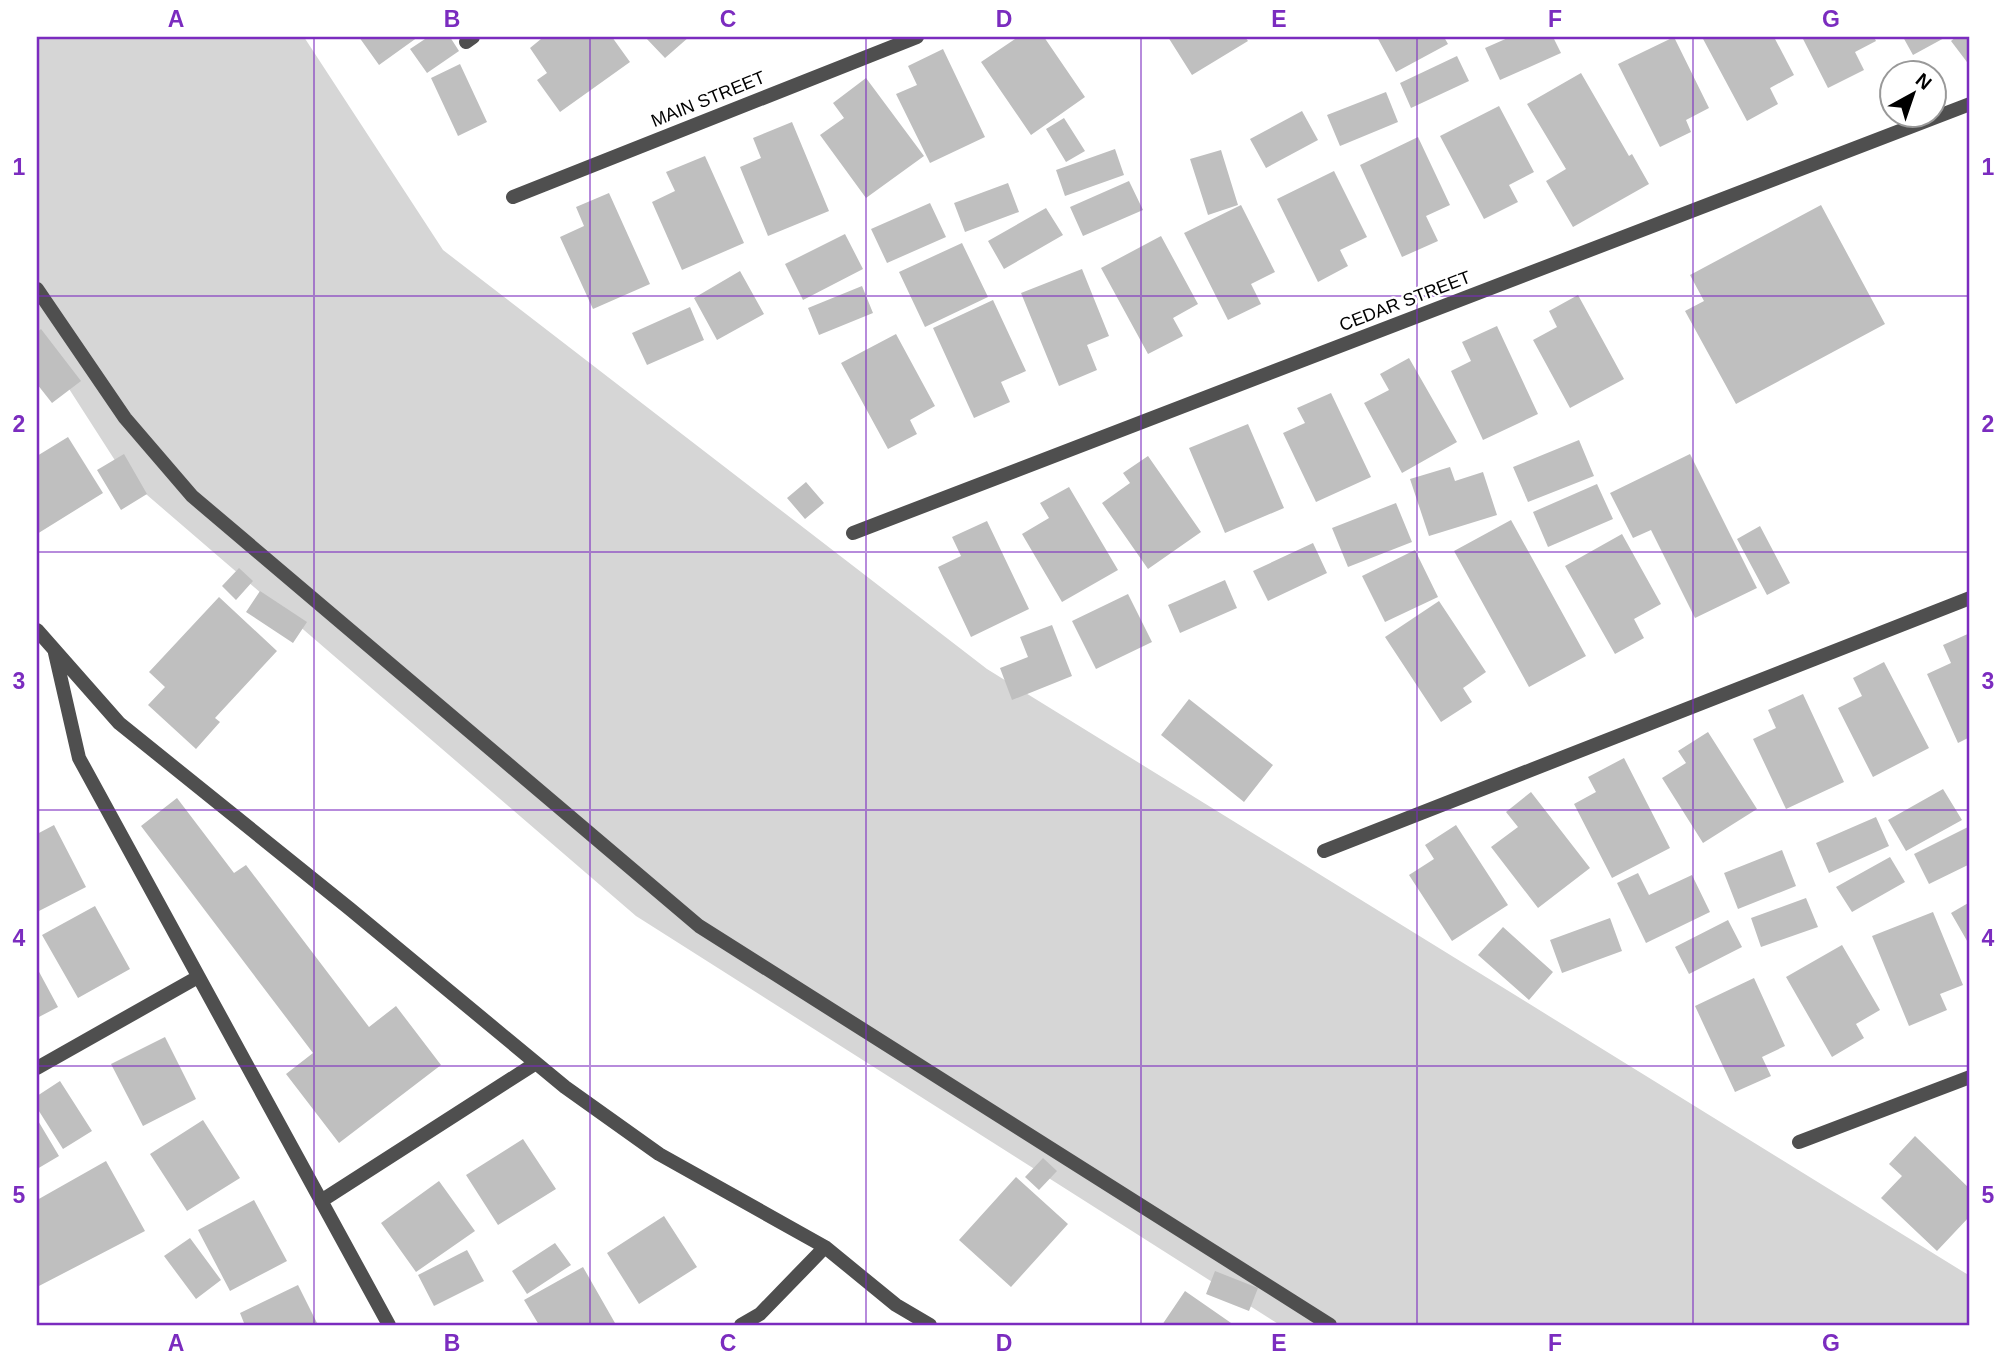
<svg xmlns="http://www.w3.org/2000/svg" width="2007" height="1362" font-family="Arial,sans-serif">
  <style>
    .green { fill: #d6d6d6 }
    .building { fill: #bfbfbf }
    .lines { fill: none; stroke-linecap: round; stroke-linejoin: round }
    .street { stroke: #4f4f4f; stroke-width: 14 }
    .grid { fill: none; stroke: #7b2cbf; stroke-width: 2; stroke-opacity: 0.55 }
    .labels { text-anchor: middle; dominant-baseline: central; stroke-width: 5; stroke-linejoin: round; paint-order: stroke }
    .street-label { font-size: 18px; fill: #000; stroke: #fff }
    .neatline { fill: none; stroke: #7b2cbf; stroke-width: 2.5 }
    .grid-label { font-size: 23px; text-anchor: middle; font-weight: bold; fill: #7b2cbf }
  </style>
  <rect width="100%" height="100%" fill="#fff"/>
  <path class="green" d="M 37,37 L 304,37 L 443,250 L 987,669 L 1970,1276 L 1970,1325 L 1280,1325 L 636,916 L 125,476 L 37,339 Z"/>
  <path class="building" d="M 359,37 L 418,37 L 379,65 Z
    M 428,37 L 450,37 L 459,51 L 427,73 L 410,49 Z
    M 539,37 L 612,37 L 630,62 L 560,112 L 537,80 L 547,73 L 530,48 L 541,39 Z
    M 645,37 L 689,37 L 665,58 Z
    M 1018,37 L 1044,37 L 1085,97 L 1031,135 L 981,62 Z
    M 1168,37 L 1245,37 L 1248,41 L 1192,75 Z
    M 1377,37 L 1444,37 L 1448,44 L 1396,72 Z
    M 1510,37 L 1553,37 L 1561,53 L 1500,80 L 1485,48 Z
    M 1674,37 L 1709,108 L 1686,120 L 1691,132 L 1660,147 L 1618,64 Z
    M 1702,37 L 1774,37 L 1794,75 L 1770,88 L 1778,104 L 1747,121 Z
    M 1802,37 L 1874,37 L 1876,41 L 1855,52 L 1864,70 L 1828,88 Z
    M 1903,37 L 1946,37 L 1913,55 Z
    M 1956,37 L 1970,37 L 1970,66 L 1951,41 Z
    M 943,49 L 985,137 L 930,163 L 896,94 L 917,85 L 908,66 Z
    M 1457,56 L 1469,81 L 1411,108 L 1400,83 Z
    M 460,64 L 487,122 L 458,136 L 431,78 Z
    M 1581,73 L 1629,156 L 1632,154 L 1649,184 L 1573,227 L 1546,181 L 1566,169 L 1527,104 Z
    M 866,78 L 924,156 L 866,198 L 820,135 L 844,118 L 833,103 Z
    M 1386,92 L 1398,122 L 1340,146 L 1327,115 Z
    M 1499,106 L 1534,172 L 1509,185 L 1518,202 L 1484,219 L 1440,136 Z
    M 1302,111 L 1318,140 L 1266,168 L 1250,139 Z
    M 1064,118 L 1085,151 L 1066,162 L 1046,129 Z
    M 792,122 L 829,211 L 768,236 L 740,167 L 761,158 L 753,138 Z
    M 1418,137 L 1450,205 L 1426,216 L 1438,241 L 1402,257 L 1360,165 Z
    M 1115,149 L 1124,175 L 1065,196 L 1056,170 Z
    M 1221,150 L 1238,205 L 1208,215 L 1190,159 Z
    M 705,156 L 744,243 L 682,270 L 652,202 L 675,191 L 666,172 Z
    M 1334,171 L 1367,237 L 1340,250 L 1348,266 L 1318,282 L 1277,199 Z
    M 1129,181 L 1143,210 L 1083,236 L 1070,207 Z
    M 1008,183 L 1019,212 L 965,232 L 954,203 Z
    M 609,193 L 650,284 L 593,309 L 560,237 L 584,226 L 576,207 Z
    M 930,203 L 946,237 L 887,263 L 871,229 Z
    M 1241,205 L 1275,272 L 1251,284 L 1261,304 L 1228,320 L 1184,233 Z
    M 1821,205 L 1885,324 L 1736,404 L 1685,311 L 1704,301 L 1690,275 Z
    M 1046,208 L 1063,235 L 1004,269 L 988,241 Z
    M 845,234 L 863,269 L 803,300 L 785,264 Z
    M 1161,236 L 1198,304 L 1173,318 L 1183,336 L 1148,354 L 1101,268 Z
    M 962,243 L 988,297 L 925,327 L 899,272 Z
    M 1082,269 L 1109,336 L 1087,345 L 1097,370 L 1059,386 L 1021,293 Z
    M 740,271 L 764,314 L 717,340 L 694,298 Z
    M 862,286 L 873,313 L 819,335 L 808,308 Z
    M 1578,295 L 1624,379 L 1570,408 L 1533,340 L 1557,327 L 1549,311 Z
    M 993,300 L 1026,371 L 1001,382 L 1010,402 L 974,418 L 933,328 Z
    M 690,307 L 704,340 L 647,365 L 632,333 Z
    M 1497,326 L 1538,414 L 1483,440 L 1451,371 L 1471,361 L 1462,342 Z
    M 41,329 L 81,381 L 52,403 L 37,384 L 37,332 Z
    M 896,334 L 935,406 L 910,420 L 917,434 L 888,449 L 841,363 Z
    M 1409,358 L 1457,442 L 1402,473 L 1364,403 L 1389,390 L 1380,374 Z
    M 1331,393 L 1371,477 L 1316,502 L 1283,433 L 1305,423 L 1297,408 Z
    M 1248,424 L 1284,508 L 1225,533 L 1189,448 Z
    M 68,437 L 103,493 L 37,534 L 37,456 Z
    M 1579,440 L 1594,476 L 1528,502 L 1513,467 Z
    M 124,454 L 147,494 L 121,510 L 97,470 Z
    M 1690,454 L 1757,588 L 1695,618 L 1651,530 L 1633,538 L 1610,493 Z
    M 1148,456 L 1201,532 L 1148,569 L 1102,503 L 1130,483 L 1123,473 Z
    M 1450,467 L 1455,481 L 1483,472 L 1497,515 L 1429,536 L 1410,479 Z
    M 806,482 L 824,503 L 805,519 L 787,498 Z
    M 1597,484 L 1613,519 L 1548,547 L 1533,512 Z
    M 1069,487 L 1118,570 L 1062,602 L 1022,534 L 1049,518 L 1040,503 Z
    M 1396,503 L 1412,542 L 1348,567 L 1332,528 Z
    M 1511,520 L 1586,656 L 1529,687 L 1454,551 Z
    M 987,521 L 1029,609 L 971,637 L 938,567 L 961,556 L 952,537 Z
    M 1760,526 L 1790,583 L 1767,595 L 1737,539 Z
    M 1622,534 L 1661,604 L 1634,619 L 1644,638 L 1615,654 L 1565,566 Z
    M 1313,543 L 1327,573 L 1268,601 L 1253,571 Z
    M 1415,550 L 1438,597 L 1385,622 L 1362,576 Z
    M 239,568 L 253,581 L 236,600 L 222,586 Z
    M 1225,580 L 1237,608 L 1180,633 L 1168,605 Z
    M 260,591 L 307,622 L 293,643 L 246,612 Z
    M 1128,594 L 1152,642 L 1096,669 L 1072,621 Z
    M 219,597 L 277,651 L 215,718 L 220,722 L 196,749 L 148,705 L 165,687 L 149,672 Z
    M 1439,601 L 1486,672 L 1463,688 L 1472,702 L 1441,722 L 1385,637 Z
    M 1052,625 L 1072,676 L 1012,700 L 1000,668 L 1028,657 L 1020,637 Z
    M 1970,633 L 1970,737 L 1958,743 L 1927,674 L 1951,663 L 1943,645 Z
    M 1884,662 L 1929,748 L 1873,777 L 1838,708 L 1862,696 L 1853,678 Z
    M 1803,694 L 1844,782 L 1786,809 L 1753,739 L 1776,728 L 1768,710 Z
    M 1189,699 L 1273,765 L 1244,802 L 1161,735 Z
    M 1708,732 L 1757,809 L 1703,843 L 1662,778 L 1686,763 L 1678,751 Z
    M 1624,758 L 1670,848 L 1612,878 L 1574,804 L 1596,792 L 1588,777 Z
    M 1943,789 L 1962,820 L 1906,851 L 1888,820 Z
    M 1531,792 L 1590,868 L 1538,908 L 1491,847 L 1518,827 L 1506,812 Z
    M 177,798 L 234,873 L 246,865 L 369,1027 L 396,1006 L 441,1065 L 339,1143 L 286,1074 L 313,1053 L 141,826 Z
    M 1876,817 L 1889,846 L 1829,873 L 1816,843 Z
    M 54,825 L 86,887 L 37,912 L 37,834 Z
    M 1456,825 L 1508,905 L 1452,941 L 1409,875 L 1434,859 L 1425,845 Z
    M 1970,826 L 1970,864 L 1929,884 L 1914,854 Z
    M 1782,850 L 1796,886 L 1738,909 L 1724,873 Z
    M 1890,857 L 1905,882 L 1852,912 L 1836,887 Z
    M 1638,873 L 1649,895 L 1692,875 L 1710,912 L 1646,943 L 1617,883 Z
    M 1806,898 L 1818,927 L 1761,947 L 1751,918 Z
    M 1970,902 L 1970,946 L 1951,913 Z
    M 95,906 L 130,969 L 78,998 L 42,935 Z
    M 1933,912 L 1963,985 L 1940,994 L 1947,1010 L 1909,1026 L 1872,936 Z
    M 1610,918 L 1622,951 L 1562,973 L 1550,940 Z
    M 1728,920 L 1742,947 L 1689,974 L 1675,947 Z
    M 1503,927 L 1553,972 L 1529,1000 L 1478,955 Z
    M 1842,945 L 1880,1010 L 1856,1024 L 1864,1038 L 1832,1057 L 1786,977 Z
    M 37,968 L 58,1007 L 37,1018 Z
    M 1754,978 L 1785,1046 L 1762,1057 L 1771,1076 L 1735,1092 L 1695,1006 Z
    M 165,1037 L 196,1099 L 143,1126 L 111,1064 Z
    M 60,1081 L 92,1131 L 63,1149 L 37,1108 L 37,1096 Z
    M 37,1119 L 59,1156 L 37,1169 Z
    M 203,1120 L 240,1178 L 187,1211 L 150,1154 Z
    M 1915,1136 L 1970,1189 L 1970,1216 L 1937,1251 L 1881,1198 L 1902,1176 L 1889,1164 Z
    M 523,1139 L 556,1189 L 498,1225 L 466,1175 Z
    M 1043,1158 L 1057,1171 L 1039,1190 L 1025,1177 Z
    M 106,1161 L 145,1231 L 37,1287 L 37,1200 Z
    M 1016,1177 L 1068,1224 L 1011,1287 L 959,1240 Z
    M 439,1181 L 475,1231 L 416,1272 L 381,1223 Z
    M 254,1200 L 287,1261 L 230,1291 L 198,1230 Z
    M 664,1216 L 697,1267 L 639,1304 L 607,1253 Z
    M 190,1238 L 221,1280 L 196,1299 L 164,1256 Z
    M 555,1243 L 571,1265 L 527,1294 L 512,1271 Z
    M 467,1250 L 484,1281 L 434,1306 L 418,1275 Z
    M 583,1267 L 615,1323 L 611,1325 L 539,1325 L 524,1300 Z
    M 1215,1271 L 1258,1288 L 1249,1311 L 1206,1294 Z
    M 298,1285 L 318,1325 L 239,1325 L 244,1323 L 240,1313 Z
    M 1185,1291 L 1234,1325 L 1162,1325 Z"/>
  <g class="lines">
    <path class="street" d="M 466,42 L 473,37
      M 513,197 L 917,37
      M 37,289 L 125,418 L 192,496 L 699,926 L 1330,1325
      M 853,533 L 1970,104
      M 37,630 L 119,723 L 350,909 L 565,1087 L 659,1154 L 825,1247 L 896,1305 L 930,1325
      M 55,653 L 79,758 L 389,1325
      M 1324,851 L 1970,598
      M 37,1068 L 198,977
      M 1799,1142 L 1970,1077
      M 321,1201 L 536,1063
      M 741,1325 L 760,1314 L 825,1247"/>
  </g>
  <path class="grid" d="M 314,37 L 314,1325M 590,37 L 590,1325M 866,37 L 866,1325M 1141,37 L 1141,1325M 1417,37 L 1417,1325M 1693,37 L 1693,1325M 37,296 L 1970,296M 37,552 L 1970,552M 37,810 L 1970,810M 37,1066 L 1970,1066"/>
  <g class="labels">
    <g class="street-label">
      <text transform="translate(708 99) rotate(-22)">MAIN STREET</text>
      <text transform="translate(1405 301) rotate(-21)">CEDAR STREET</text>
    </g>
  </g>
  <rect width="2007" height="1362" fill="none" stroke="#ffffff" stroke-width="77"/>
  <g transform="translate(1913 94) rotate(40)"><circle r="33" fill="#ffffff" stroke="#999999" stroke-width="2"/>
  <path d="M0-5L12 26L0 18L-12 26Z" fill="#000000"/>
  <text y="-10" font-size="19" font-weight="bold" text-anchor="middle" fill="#000000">N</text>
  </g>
  <rect x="38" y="38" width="1930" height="1286" class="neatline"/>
  <g class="grid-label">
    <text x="176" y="27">A</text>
    <text x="452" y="27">B</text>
    <text x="728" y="27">C</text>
    <text x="1004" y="27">D</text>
    <text x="1279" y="27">E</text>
    <text x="1555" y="27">F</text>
    <text x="1831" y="27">G</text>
    <text x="19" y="175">1</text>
    <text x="1988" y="175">1</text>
    <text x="19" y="432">2</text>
    <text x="1988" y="432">2</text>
    <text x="19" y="689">3</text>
    <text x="1988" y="689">3</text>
    <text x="19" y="946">4</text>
    <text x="1988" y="946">4</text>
    <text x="19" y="1203">5</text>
    <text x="1988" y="1203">5</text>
    <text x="176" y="1351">A</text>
    <text x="452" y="1351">B</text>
    <text x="728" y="1351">C</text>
    <text x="1004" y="1351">D</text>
    <text x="1279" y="1351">E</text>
    <text x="1555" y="1351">F</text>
    <text x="1831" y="1351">G</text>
  </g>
</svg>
